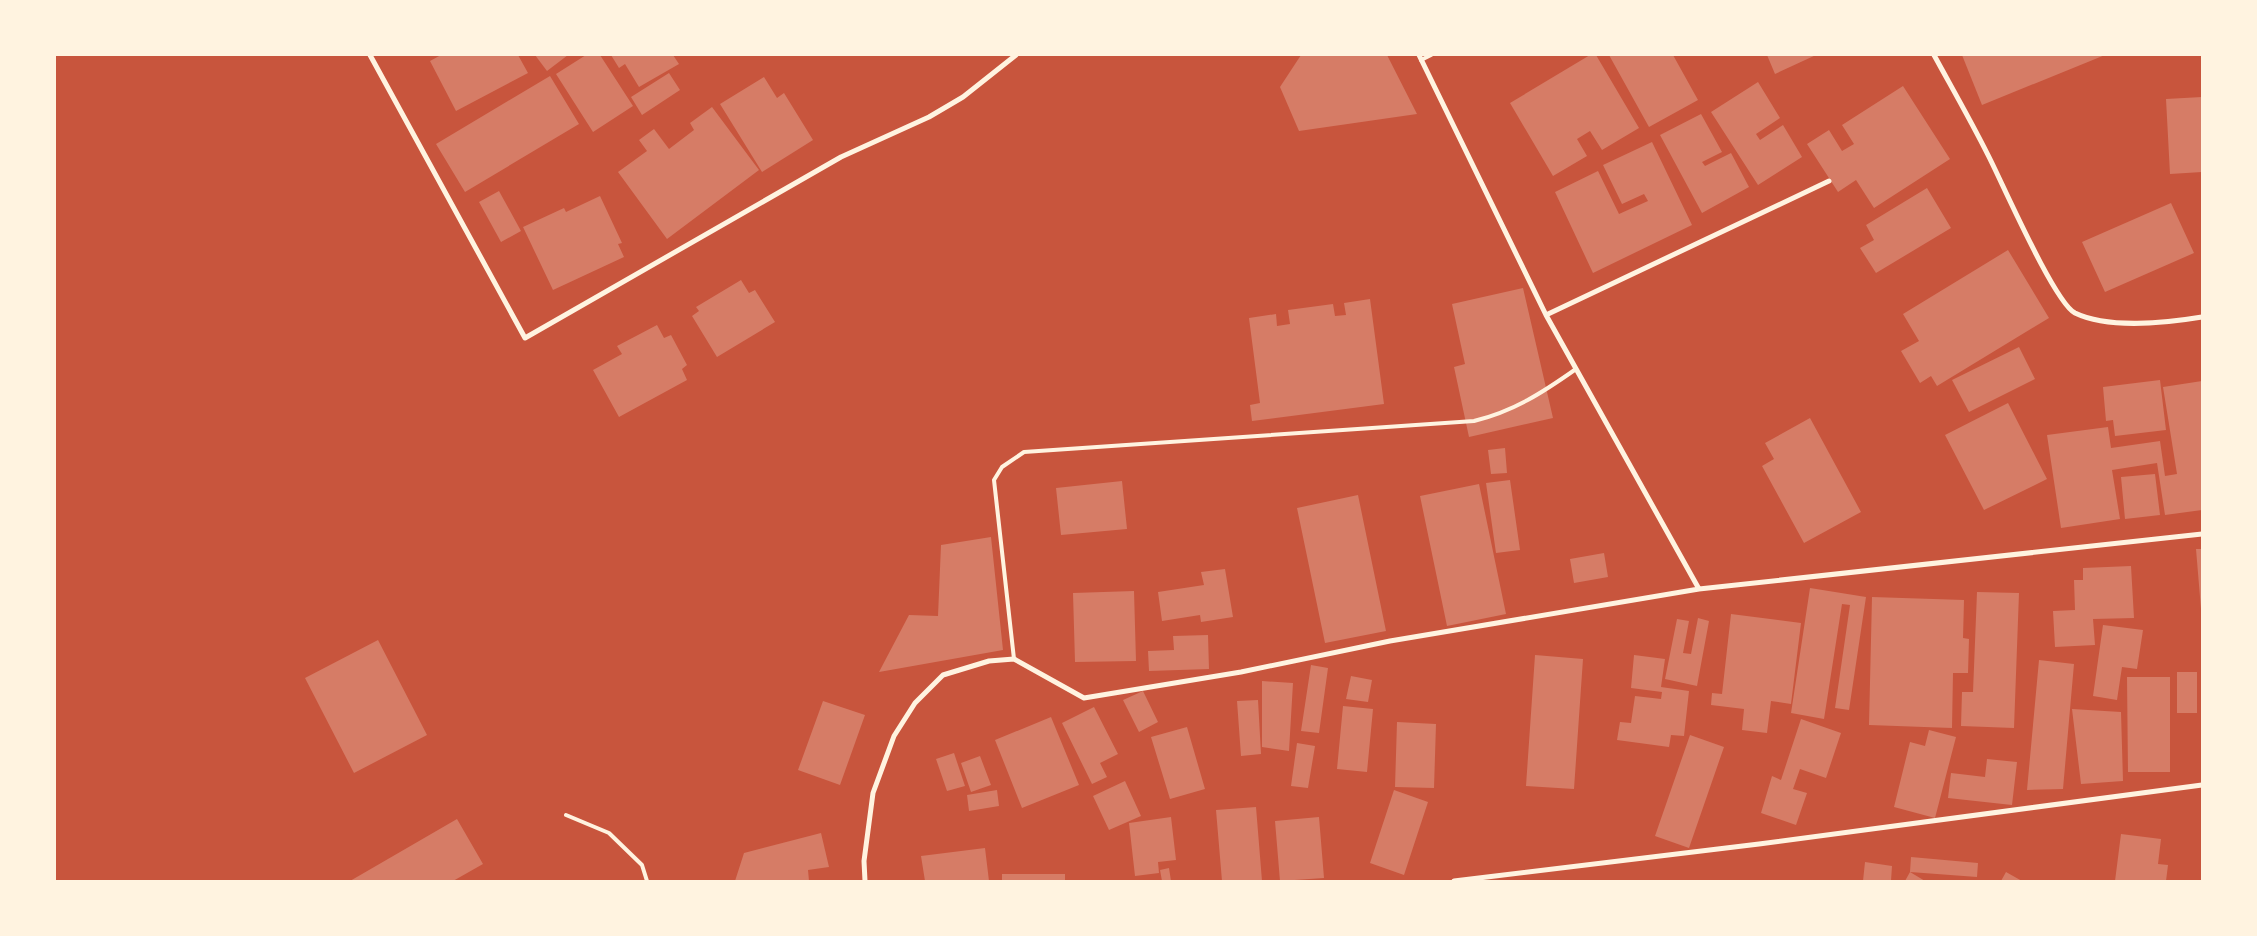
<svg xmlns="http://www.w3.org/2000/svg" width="2257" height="936" font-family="'Asap Condensed',sans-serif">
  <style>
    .building { fill: #d67c66 }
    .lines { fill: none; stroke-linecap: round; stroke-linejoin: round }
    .service { stroke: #fff3e0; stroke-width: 4 }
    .minor { stroke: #fff3e0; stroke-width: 5 }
  </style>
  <rect width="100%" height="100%" fill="#c8553d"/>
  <path class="building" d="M 441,55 L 518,55 L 528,73 L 456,111 L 430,61 Z
    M 535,55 L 568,55 L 547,71 Z
    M 586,55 L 600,55 L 633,106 L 593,132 L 556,74 Z
    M 611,55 L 673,55 L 679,64 L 639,87 L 625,64 L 619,68 Z
    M 1301,55 L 1387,55 L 1417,114 L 1299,131 L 1280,87 Z
    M 1590,55 L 1596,55 L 1639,128 L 1602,150 L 1590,131 L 1577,139 L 1587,156 L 1553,176 L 1510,103 Z
    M 1609,55 L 1673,55 L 1698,100 L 1649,127 Z
    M 1767,55 L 1816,55 L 1775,74 Z
    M 1962,55 L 2105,55 L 1982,105 Z
    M 669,73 L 680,90 L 642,115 L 631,97 Z
    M 550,76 L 579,124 L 465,192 L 436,144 Z
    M 764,77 L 777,98 L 784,93 L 813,140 L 762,172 L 720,104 Z
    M 1758,82 L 1780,118 L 1756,134 L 1760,140 L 1783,125 L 1802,157 L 1758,185 L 1711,112 Z
    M 1903,86 L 1950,159 L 1874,208 L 1856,180 L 1838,192 L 1807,144 L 1829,130 L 1842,151 L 1854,144 L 1842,125 Z
    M 2202,97 L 2202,172 L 2170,174 L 2166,99 Z
    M 712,107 L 759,170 L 667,239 L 618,172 L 647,151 L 639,140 L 654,129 L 669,149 L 694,130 L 690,123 Z
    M 1701,114 L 1722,152 L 1702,162 L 1705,166 L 1731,153 L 1749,187 L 1702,213 L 1660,135 Z
    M 1652,142 L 1692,225 L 1593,273 L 1555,192 L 1598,171 L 1619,214 L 1648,201 L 1644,194 L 1622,204 L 1603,165 Z
    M 1927,188 L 1951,228 L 1876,273 L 1860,248 L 1874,240 L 1866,225 Z
    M 499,191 L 521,231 L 501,242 L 479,202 Z
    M 600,196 L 622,243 L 618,244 L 624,257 L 553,290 L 523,227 L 564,208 L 566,212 Z
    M 2171,203 L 2194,253 L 2105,292 L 2082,242 Z
    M 2008,250 L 2049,318 L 1937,386 L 1931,376 L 1920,383 L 1901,351 L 1919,341 L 1903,314 Z
    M 741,280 L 749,293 L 755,290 L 775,322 L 717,357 L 692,316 L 699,311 L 696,307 Z
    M 1523,288 L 1553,418 L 1469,437 L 1454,367 L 1465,364 L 1452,304 Z
    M 1370,299 L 1384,404 L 1252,421 L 1250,405 L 1260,403 L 1249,318 L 1276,314 L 1277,326 L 1290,324 L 1288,310 L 1333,304 L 1335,316 L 1346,315 L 1344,303 Z
    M 657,325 L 664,338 L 671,335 L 687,365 L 682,369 L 687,380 L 619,417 L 593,370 L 622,354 L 617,346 Z
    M 2019,347 L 2035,379 L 1969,412 L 1952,380 Z
    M 2160,380 L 2166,430 L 2115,436 L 2113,420 L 2106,421 L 2103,387 Z
    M 2202,381 L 2202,510 L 2165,515 L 2157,463 L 2112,470 L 2120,519 L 2061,528 L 2047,435 L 2108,427 L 2111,448 L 2160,441 L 2165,476 L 2177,474 L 2163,387 Z
    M 2008,403 L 2047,479 L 1984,510 L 1945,435 Z
    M 1810,418 L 1861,512 L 1804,543 L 1762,466 L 1774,459 L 1765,443 Z
    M 1505,448 L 1507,473 L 1491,474 L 1488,450 Z
    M 2155,474 L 2160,515 L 2125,519 L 2121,477 Z
    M 1510,480 L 1520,550 L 1496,553 L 1486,483 Z
    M 1122,481 L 1127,529 L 1061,535 L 1056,488 Z
    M 1479,484 L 1506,614 L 1447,626 L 1420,496 Z
    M 1358,495 L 1386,631 L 1325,643 L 1297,508 Z
    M 991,537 L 1003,650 L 879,672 L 909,615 L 938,616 L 941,545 Z
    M 2196,549 L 2202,549 L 2202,609 L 2201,609 Z
    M 1604,553 L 1608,577 L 1574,583 L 1570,559 Z
    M 2131,566 L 2134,618 L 2093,619 L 2095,645 L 2055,647 L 2053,611 L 2075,610 L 2074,580 L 2083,580 L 2083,568 Z
    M 1225,569 L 1233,617 L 1201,622 L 1200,615 L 1162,621 L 1158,592 L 1204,585 L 1201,572 Z
    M 1810,588 L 1866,597 L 1849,710 L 1835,708 L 1850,605 L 1842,604 L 1824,719 L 1791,713 Z
    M 1134,591 L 1136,661 L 1075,662 L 1073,593 Z
    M 1977,592 L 2019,593 L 2014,728 L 1961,726 L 1962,692 L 1973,692 Z
    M 1872,597 L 1964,600 L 1963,638 L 1969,639 L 1968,673 L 1953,673 L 1952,728 L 1869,725 Z
    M 1731,614 L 1801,623 L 1791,704 L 1771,701 L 1767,733 L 1742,730 L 1744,709 L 1711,705 L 1712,693 L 1722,694 Z
    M 1698,618 L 1709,621 L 1697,686 L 1665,679 L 1677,619 L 1689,621 L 1683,653 L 1691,654 Z
    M 2103,625 L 2143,630 L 2137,669 L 2122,667 L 2117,700 L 2093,696 Z
    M 1208,635 L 1209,669 L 1149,671 L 1148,651 L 1174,650 L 1173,636 Z
    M 378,640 L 427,735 L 354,773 L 305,678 Z
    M 1535,655 L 1583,659 L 1574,789 L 1526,786 Z
    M 1634,655 L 1665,659 L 1661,687 L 1689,691 L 1684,736 L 1671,735 L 1669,747 L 1617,740 L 1620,722 L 1631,723 L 1635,696 L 1661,699 L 1662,692 L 1631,688 Z
    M 2039,660 L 2074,664 L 2063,789 L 2027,790 Z
    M 1311,665 L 1328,668 L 1319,733 L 1301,731 Z
    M 2177,672 L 2197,672 L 2197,713 L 2177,713 Z
    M 1351,676 L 1372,680 L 1368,702 L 1346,699 Z
    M 2127,677 L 2170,677 L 2170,772 L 2128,772 Z
    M 1262,681 L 1293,683 L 1289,751 L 1262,747 Z
    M 1143,691 L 1158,722 L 1139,732 L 1123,700 Z
    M 1258,700 L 1261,754 L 1241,756 L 1237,701 Z
    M 823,701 L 865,715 L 840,785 L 798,770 Z
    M 1343,706 L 1373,709 L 1367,772 L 1337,769 Z
    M 1094,707 L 1118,754 L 1100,763 L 1107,777 L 1092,784 L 1062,723 Z
    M 2072,709 L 2121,712 L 2123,781 L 2081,784 Z
    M 1051,717 L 1079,785 L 1022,808 L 995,740 Z
    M 1801,719 L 1841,733 L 1826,778 L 1800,769 L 1793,789 L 1807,793 L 1796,825 L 1761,813 L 1772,776 L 1781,780 Z
    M 1397,722 L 1436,724 L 1434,788 L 1395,787 Z
    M 1187,727 L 1205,789 L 1170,799 L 1151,737 Z
    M 1929,730 L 1956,737 L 1935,818 L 1894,807 L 1910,742 L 1925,746 Z
    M 1690,735 L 1724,747 L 1689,848 L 1655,836 Z
    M 1297,743 L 1315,746 L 1308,788 L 1291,786 Z
    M 954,753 L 965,786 L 947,791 L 936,759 Z
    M 980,756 L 991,785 L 971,792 L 961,763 Z
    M 1987,759 L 2017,762 L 2012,805 L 1948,798 L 1951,773 L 1985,777 Z
    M 1125,781 L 1141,816 L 1109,830 L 1093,796 Z
    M 997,790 L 999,806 L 969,811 L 967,795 Z
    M 1394,790 L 1428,802 L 1404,875 L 1370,863 Z
    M 1256,807 L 1262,881 L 1222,881 L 1216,810 Z
    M 1171,817 L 1176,860 L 1158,862 L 1159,873 L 1135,876 L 1129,823 Z
    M 1319,817 L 1324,878 L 1280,881 L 1275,821 Z
    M 457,819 L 483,864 L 453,881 L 350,881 Z
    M 821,833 L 829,867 L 808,870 L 809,881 L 735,881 L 744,853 Z
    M 2121,834 L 2161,839 L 2158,864 L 2168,865 L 2166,881 L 2115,881 Z
    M 985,848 L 989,881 L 925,881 L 921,856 Z
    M 1911,857 L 1978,863 L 1977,877 L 1910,872 Z
    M 1865,862 L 1892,866 L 1891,881 L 1863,881 Z
    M 1169,868 L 1171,881 L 1162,881 L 1160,870 Z
    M 1910,872 L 1925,881 L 1905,881 Z
    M 2006,872 L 2022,881 L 2001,881 Z
    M 1002,874 L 1065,874 L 1065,881 L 1002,881 Z"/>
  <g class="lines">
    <path class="service" d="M 1421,60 L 1431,55
      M 1014,659 L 994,480 L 1002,467 L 1024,452 L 1474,421 C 1514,411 1542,393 1576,369
      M 566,815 L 609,833 L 642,865 L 647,881"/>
    <path class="minor" d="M 370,55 L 525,338 L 841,157 L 929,117 L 963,97 L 1016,55
      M 1419,55 L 1546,315 L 1699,589
      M 1934,55 C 1952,88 1971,121 1988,155 C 2002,182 2054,302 2075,313 C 2108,329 2166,323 2202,317
      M 1546,315 L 1829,181
      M 865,881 L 864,861 L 873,793 L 894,736 L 915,703 L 943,675 L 989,661 L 1014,659 L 1084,698 L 1241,672 L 1390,641 L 1699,589 L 2202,534
      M 1454,881 L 1759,844 L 2202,785"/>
  </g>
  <rect width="2257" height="936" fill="none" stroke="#fff3e0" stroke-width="112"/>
</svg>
